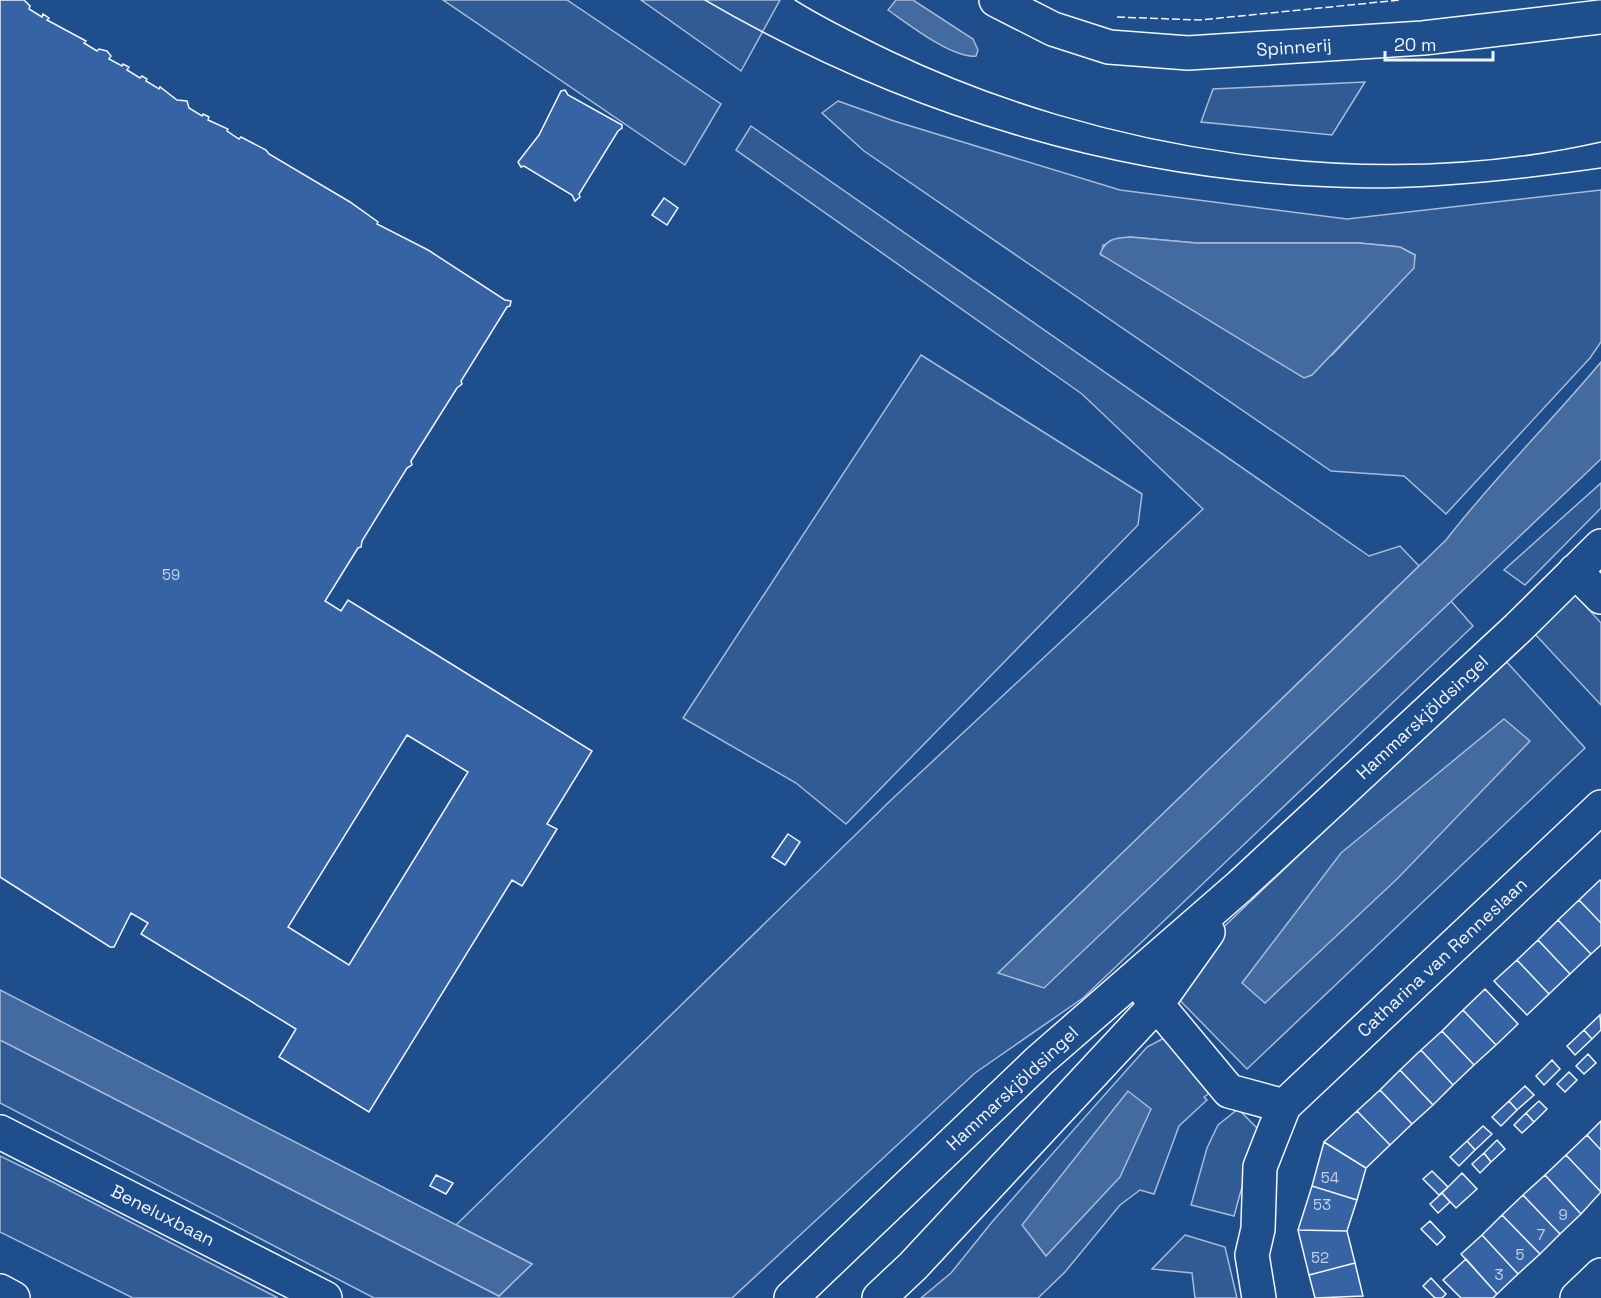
<svg xmlns="http://www.w3.org/2000/svg" width="1601" height="1298" font-family="'Space Grotesk',sans-serif">
  <style>
    .built { fill: #305b95; stroke: #a8bbd7; stroke-width: 1.5; fill-rule: evenodd }
    .water { fill: #446ba0; stroke: #a8bbd7; stroke-width: 1.5 }
    .building { fill: #3563a3; stroke: #f2f6ff; stroke-width: 1.5; fill-rule: evenodd }
    .lines { fill: none; stroke-linecap: round; stroke-linejoin: round }
    .minor-casing { stroke: #f2f6ff; stroke-width: 36 }
    .major-casing { stroke: #f2f6ff; stroke-width: 36 }
    .minor { stroke: #1f4e8c; stroke-width: 33 }
    .major { stroke: #1f4e8c; stroke-width: 33 }
    .tram { stroke: #f2f6ff; stroke-width: 1.5 }
    .fence { stroke: #f2f6ff; stroke-width: 1.5; stroke-dasharray: 8 3; stroke-linecap: butt }
    .labels { text-anchor: middle; dominant-baseline: central; stroke-width: 4.5; stroke-linejoin: round; paint-order: stroke }
    .number-label { font-size: 15px; fill: #c3d1e8 }
    .street-label { font-size: 18px; fill: #f2f6ff; stroke: #1f4e8c }
  </style>
  <rect width="100%" height="100%" fill="#1f4e8c"/>
  <path class="built" d="M 443,0 L 567,0 L 721,104 L 685,165 Z
    M 641,0 L 780,0 L 741,71 Z
    M 1365,82 L 1332,135 L 1201,122 L 1213,89 Z
    M 838,101 L 894,121 L 1120,190 L 1347,219 L 1601,190 L 1601,342 L 1590,358 L 1446,514 L 1404,476 L 1331,471 L 864,151 L 822,113 ZM 1130,237 L 1196,243 L 1359,243 L 1400,247 L 1415,255 L 1413,268 L 1332,355 L 1101,255 L 1103,245 Z
    M 751,126 L 1369,556 L 1400,546 L 1419,566 L 999,973 L 1044,987 L 1451,601 L 1473,626 L 1083,998 L 975,1073 L 732,1298 L 374,1298 L 0,1103 L 0,1040 L 499,1296 L 532,1264 L 456,1225 L 890,801 L 1203,509 L 1082,394 L 736,150 Z
    M 921,355 L 1142,494 L 1138,525 L 846,824 L 796,783 L 683,718 Z
    M 1601,483 L 1601,508 L 1525,585 L 1504,570 Z
    M 1574,593 L 1601,623 L 1601,705 L 1533,632 Z
    M 1504,659 L 1585,748 L 1247,1069 L 1164,984 Z
    M 1166,1037 L 1217,1088 L 1204,1097 L 1207,1100 L 1179,1126 L 1154,1194 L 1140,1190 L 1120,1205 L 1065,1272 L 1038,1298 L 921,1298 L 951,1273 L 992,1222 L 1147,1047 Z
    M 1238,1109 L 1258,1129 L 1234,1216 L 1191,1205 L 1207,1148 L 1218,1125 Z
    M 0,1156 L 47,1179 L 278,1298 L 133,1298 L 0,1232 Z
    M 1185,1235 L 1225,1247 L 1237,1298 L 1195,1298 L 1192,1273 L 1152,1269 Z"/>
  <path class="water" d="M 896,0 L 913,0 L 973,39 L 978,50 L 976,56 C 953,59 908,24 888,10 Z
    M 1130,237 L 1196,243 L 1359,243 L 1400,247 L 1415,255 L 1414,268 L 1312,375 L 1304,378 L 1100,254 C 1106,239 1114,238 1130,237 Z
    M 1601,362 L 1601,459 L 1044,988 L 998,973 L 1446,540 C 1494,478 1550,423 1601,362 Z
    M 1504,719 L 1530,741 L 1398,878 L 1265,1003 L 1242,983 L 1341,853 Z
    M 0,990 L 532,1264 L 499,1296 L 0,1040 Z
    M 1128,1091 L 1151,1109 L 1120,1177 L 1046,1256 L 1022,1225 Z"/>
  <path class="building" d="M 0,0 L 24,0 L 30,6 L 29,9 L 42,17 L 43,14 L 49,18 L 47,20 L 86,41 L 84,43 L 97,51 L 99,49 L 107,51 L 111,56 L 109,59 L 122,66 L 123,64 L 129,67 L 127,70 L 140,78 L 142,76 L 147,79 L 146,81 L 159,89 L 160,87 L 177,100 L 187,101 L 189,108 L 202,116 L 203,114 L 209,117 L 208,120 L 228,129 L 227,131 L 239,139 L 241,137 L 266,150 L 269,154 L 350,202 L 378,222 L 377,224 L 428,250 L 505,300 L 511,301 L 510,306 L 507,307 L 461,381 L 462,384 L 457,388 L 411,461 L 412,465 L 407,468 L 362,541 L 361,547 L 358,548 L 325,601 L 341,611 L 348,600 L 592,751 L 547,824 L 557,829 L 522,886 L 512,880 L 369,1112 L 279,1057 L 296,1029 L 141,934 L 148,923 L 131,913 L 114,947 L 110,947 L 0,877 ZM 407,735 L 468,772 L 349,965 L 288,927 Z
    M 565,90 L 568,95 L 622,125 L 622,128 L 618,131 L 579,194 L 580,197 L 575,201 L 572,195 L 524,166 L 521,167 L 518,162 L 539,135 L 561,91 Z
    M 664,198 L 678,208 L 667,225 L 652,215 Z
    M 788,834 L 800,842 L 785,865 L 772,857 Z
    M 1600,880 L 1601,881 L 1601,923 L 1579,900 Z
    M 1579,900 L 1601,923 L 1601,945 L 1591,954 L 1558,920 Z
    M 1558,920 L 1591,954 L 1570,974 L 1538,940 Z
    M 1538,940 L 1570,974 L 1549,994 L 1517,960 Z
    M 1517,960 L 1549,994 L 1527,1015 L 1494,981 Z
    M 1485,989 L 1518,1024 L 1496,1045 L 1463,1010 Z
    M 1463,1010 L 1496,1045 L 1474,1065 L 1442,1031 Z
    M 1600,1015 L 1601,1030 L 1592,1039 L 1584,1030 Z
    M 1584,1030 L 1592,1039 L 1575,1055 L 1567,1046 Z
    M 1442,1031 L 1474,1065 L 1453,1085 L 1421,1050 Z
    M 1421,1050 L 1453,1085 L 1433,1105 L 1400,1070 Z
    M 1588,1054 L 1596,1063 L 1584,1074 L 1576,1066 Z
    M 1552,1060 L 1560,1069 L 1544,1085 L 1536,1076 Z
    M 1400,1070 L 1433,1105 L 1412,1124 L 1380,1090 Z
    M 1569,1072 L 1577,1080 L 1565,1092 L 1557,1084 Z
    M 1525,1086 L 1534,1095 L 1517,1110 L 1509,1101 Z
    M 1380,1090 L 1412,1124 L 1390,1145 L 1357,1111 Z
    M 1509,1101 L 1517,1110 L 1501,1126 L 1492,1117 Z
    M 1539,1101 L 1547,1109 L 1534,1122 L 1526,1113 Z
    M 1357,1111 L 1390,1145 L 1366,1168 L 1324,1142 Z
    M 1526,1113 L 1534,1122 L 1522,1133 L 1514,1125 Z
    M 1601,1121 L 1601,1150 L 1587,1135 Z
    M 1483,1126 L 1492,1134 L 1475,1150 L 1467,1141 Z
    M 1587,1135 L 1601,1150 L 1601,1192 L 1566,1155 Z
    M 1497,1140 L 1505,1149 L 1491,1162 L 1484,1153 Z
    M 1467,1141 L 1475,1150 L 1459,1166 L 1450,1157 Z
    M 1324,1142 L 1366,1168 L 1357,1200 L 1312,1186 Z
    M 1484,1153 L 1491,1162 L 1480,1173 L 1472,1164 Z
    M 1566,1155 L 1601,1192 L 1581,1214 L 1545,1175 Z
    M 1432,1171 L 1448,1187 L 1439,1195 L 1423,1179 Z
    M 1462,1173 L 1477,1189 L 1456,1208 L 1442,1193 Z
    M 436,1175 L 453,1183 L 446,1194 L 430,1186 Z
    M 1545,1175 L 1581,1214 L 1560,1234 L 1523,1195 Z
    M 1312,1186 L 1357,1200 L 1347,1231 L 1298,1230 Z
    M 1442,1193 L 1450,1202 L 1438,1213 L 1430,1204 Z
    M 1523,1195 L 1560,1234 L 1540,1254 L 1502,1215 Z
    M 1502,1215 L 1540,1254 L 1518,1274 L 1482,1235 Z
    M 1430,1221 L 1445,1237 L 1437,1245 L 1421,1229 Z
    M 1298,1230 L 1347,1231 L 1355,1263 L 1309,1275 Z
    M 1482,1235 L 1518,1274 L 1497,1294 L 1461,1254 Z
    M 1466,1259 L 1497,1294 L 1493,1298 L 1461,1298 L 1443,1280 Z
    M 1355,1263 L 1363,1296 L 1315,1298 L 1309,1275 Z
    M 1431,1278 L 1446,1294 L 1442,1298 L 1435,1298 L 1423,1286 Z"/>
  <g class="lines">
    <g class="minor-casing">
      <path id="minor" d="M 996,0 L 1053,29 L 1109,47 L 1188,53 L 1423,38 L 1601,17
        M 1575,571 L 1601,597
        M 1144,989 L 1229,1091 L 1284,1106
        M 791,1298 L 1039,1061 L 1240,886 L 1518,628 L 1601,546
        M 879,1298 L 913,1266 L 1157,1004 L 1208,932
        M 1259,1298 L 1252,1255 L 1258,1229 L 1260,1167 L 1284,1106 L 1601,807
        M 1577,1298 L 1601,1275"/>
    </g>
    <g class="major-casing">
      <path id="major" d="M 0,1132 L 325,1298
        M 0,1291 L 13,1298"/>
    </g>
    <use href="#minor" class="minor"/>
    <use href="#major" class="major"/>
    <path class="tram" d="M 705,0 C 907,118 1134,186 1368,188 C 1446,188 1524,179 1601,168
      M 795,0 C 825,19 858,35 891,51 C 1102,152 1371,194 1601,142"/>
    <path class="fence" d="M 1117,17 L 1200,20 L 1400,0"/>
  </g>
  <g class="labels">
    <g class="number-label">
      <text x="171" y="574">59</text>
      <text x="1330" y="1177">54</text>
      <text x="1322" y="1204">53</text>
      <text x="1563" y="1214">9</text>
      <text x="1541" y="1234">7</text>
      <text x="1520" y="1254">5</text>
      <text x="1320" y="1257">52</text>
      <text x="1499" y="1274">3</text>
    </g>
    <g class="street-label">
      <text transform="translate(1294 47) rotate(-4)">Spinnerij</text>
      <text transform="translate(1422 717) rotate(-43)">Hammarskjöldsingel</text>
      <text transform="translate(1442 957) rotate(-43)">Catharina van Renneslaan</text>
      <text transform="translate(1012 1088) rotate(-43)">Hammarskjöldsingel</text>
      <text transform="translate(163 1215) rotate(27)">Beneluxbaan</text>
    </g>
  </g>
  <path d="M1385 51v9h108v-9" fill="none" stroke="#f2f6ff" stroke-width="3"/>
  <text x="1394" y="51" font-size="18" fill="#f2f6ff" stroke="#1f4e8c" stroke-width="4.5" paint-order="stroke">20 m</text>
</svg>
